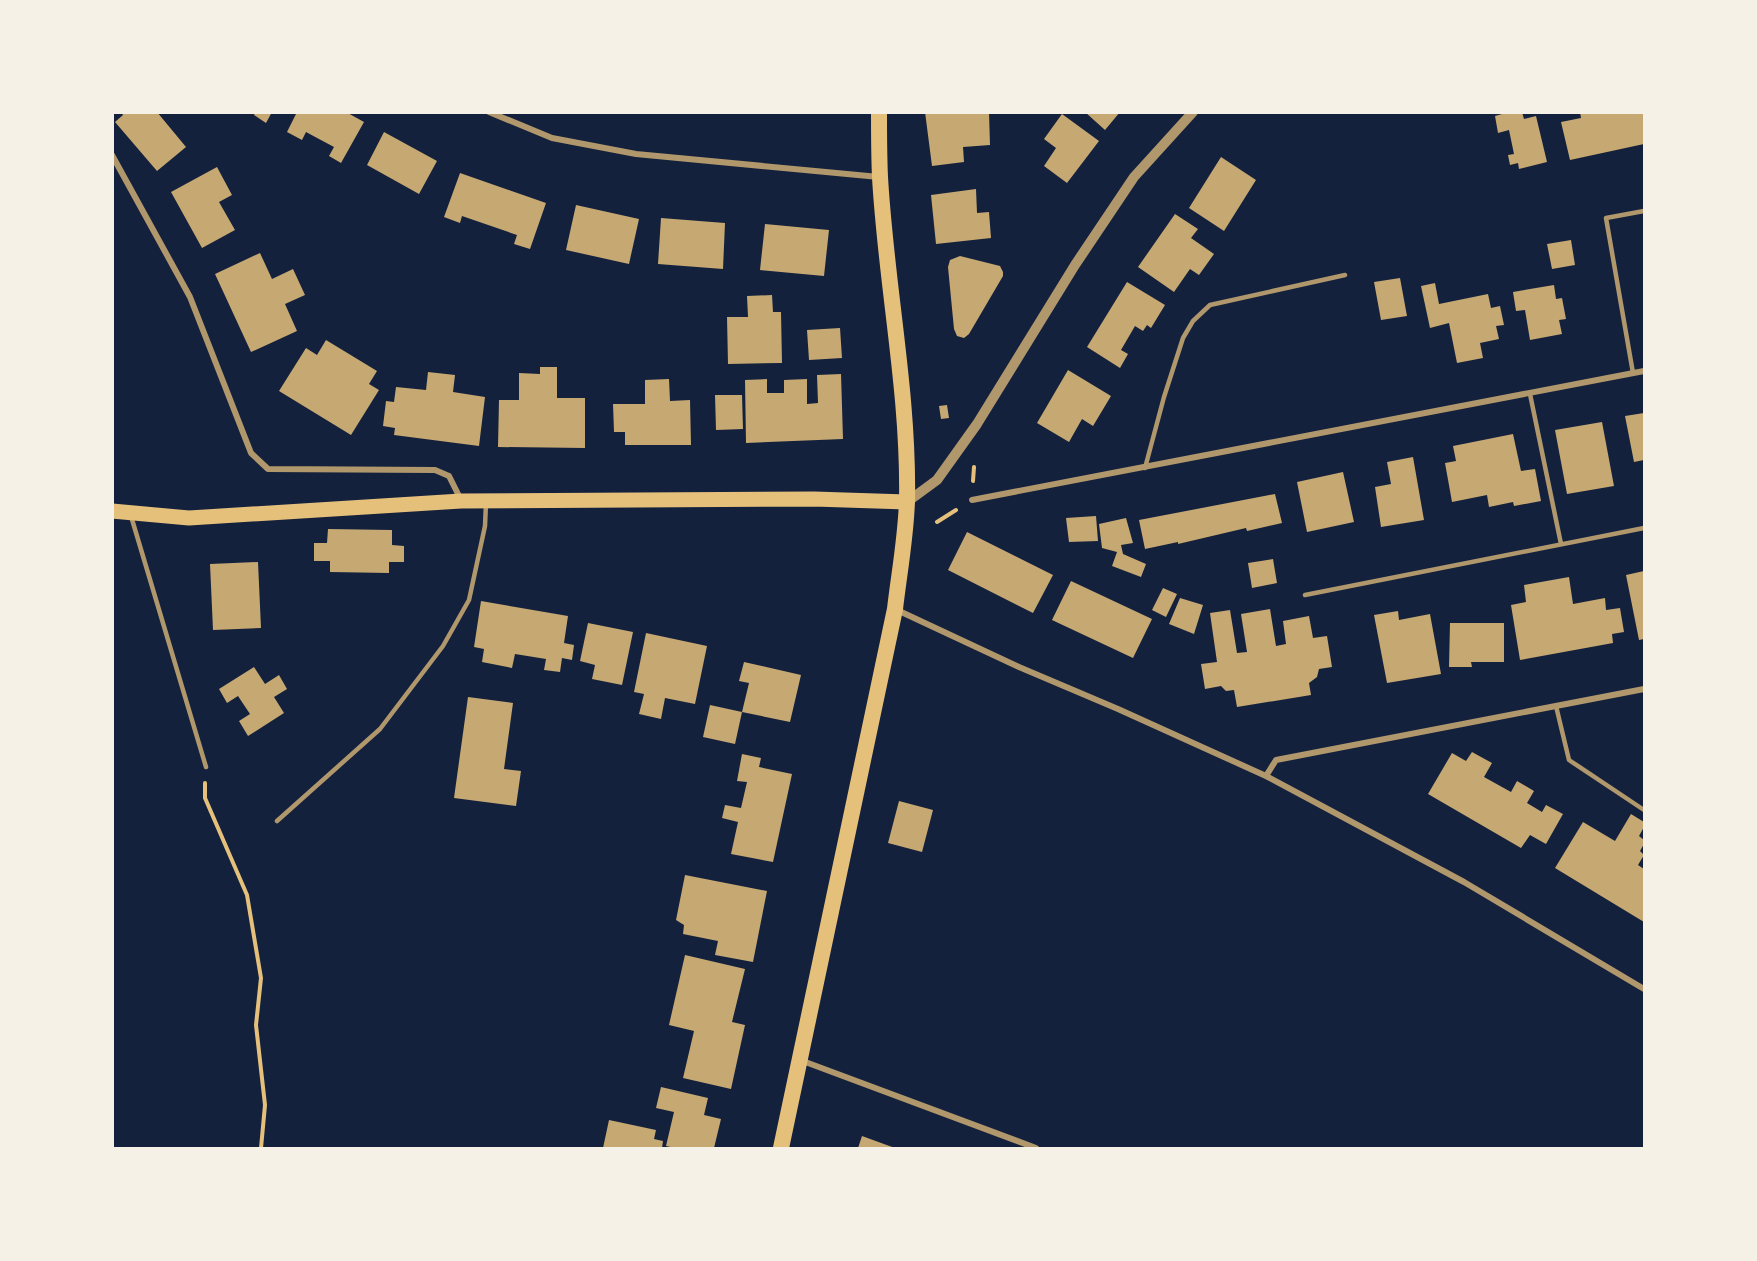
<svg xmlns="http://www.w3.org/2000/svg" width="1757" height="1261" font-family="'Open Sans',sans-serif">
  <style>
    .building { fill: #c6a872 }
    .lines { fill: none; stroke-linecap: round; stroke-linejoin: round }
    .path { stroke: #e5c07b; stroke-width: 4 }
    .service { stroke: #b1986c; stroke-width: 4.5 }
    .minor { stroke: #b1986c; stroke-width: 6 }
    .tertiary { stroke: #b1986c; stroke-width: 10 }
    .primary { stroke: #e5c07b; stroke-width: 15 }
    .trunk { stroke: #e5c07b; stroke-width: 16 }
  </style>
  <rect width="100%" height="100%" fill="#14213d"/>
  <path class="building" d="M 121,112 L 157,112 L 186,147 L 157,171 L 115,122 L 123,115 Z
    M 255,112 L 272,112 L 266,123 L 254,115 Z
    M 297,112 L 346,112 L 364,122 L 341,163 L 329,156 L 334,147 L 319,139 L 306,132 L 302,140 L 287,132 Z
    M 925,112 L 989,112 L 990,145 L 963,147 L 964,162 L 932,166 Z
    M 1085,112 L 1120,112 L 1105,130 Z
    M 1509,112 L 1522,112 L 1524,119 L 1536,116 L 1547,162 L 1519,169 L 1518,163 L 1510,165 L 1508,155 L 1514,154 L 1509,130 L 1498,133 L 1495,116 Z
    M 1580,112 L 1644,112 L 1644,144 L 1570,160 L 1561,122 L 1581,118 Z
    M 1062,114 L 1099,141 L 1067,183 L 1044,166 L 1056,148 L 1044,139 Z
    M 384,132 L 437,161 L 419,194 L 367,165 Z
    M 1221,157 L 1256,180 L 1224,231 L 1189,208 Z
    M 217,167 L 232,195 L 219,202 L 235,230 L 202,248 L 171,192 Z
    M 460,173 L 546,203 L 530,249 L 514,244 L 517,235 L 462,216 L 460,223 L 444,217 Z
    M 976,189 L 977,213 L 989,212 L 991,238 L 936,244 L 931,195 Z
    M 576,205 L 639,219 L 629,264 L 566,250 Z
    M 1175,214 L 1198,229 L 1191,238 L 1214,254 L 1199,275 L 1190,269 L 1174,292 L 1138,267 Z
    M 661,218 L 725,223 L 723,269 L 658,264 Z
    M 765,224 L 829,230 L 824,276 L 760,270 Z
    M 1571,240 L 1575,265 L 1552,269 L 1547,244 Z
    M 260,253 L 272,279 L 293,269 L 305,295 L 285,304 L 297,331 L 251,352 L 215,274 Z
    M 960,256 L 1000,266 L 1003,272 L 1003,276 L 969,334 L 964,338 L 957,336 L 954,329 L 948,267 L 950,260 Z
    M 1400,278 L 1407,316 L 1381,320 L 1374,282 Z
    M 1127,282 L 1165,305 L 1151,328 L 1147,325 L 1143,331 L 1135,326 L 1121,350 L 1128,354 L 1120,368 L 1087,347 Z
    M 1435,283 L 1439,304 L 1488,294 L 1491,308 L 1500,306 L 1504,325 L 1496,326 L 1499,339 L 1480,343 L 1483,358 L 1457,363 L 1449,323 L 1430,328 L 1421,286 Z
    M 1554,285 L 1556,299 L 1562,298 L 1566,319 L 1559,320 L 1562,334 L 1530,340 L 1525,310 L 1516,311 L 1513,292 Z
    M 772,295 L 773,312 L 781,312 L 782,363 L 728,364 L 727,317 L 748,317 L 747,296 Z
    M 840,328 L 842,358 L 809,360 L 807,330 Z
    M 326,340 L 377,371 L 369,384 L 379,390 L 351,435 L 279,391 L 306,348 L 317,355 Z
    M 540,367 L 557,367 L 557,398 L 585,398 L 585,448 L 498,447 L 499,400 L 519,400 L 519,373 L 540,374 Z
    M 1068,370 L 1111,396 L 1093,426 L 1082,419 L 1069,442 L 1037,423 Z
    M 428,372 L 455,375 L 453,392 L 485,397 L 479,446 L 394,435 L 395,428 L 383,426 L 386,401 L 394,402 L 396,387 L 426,390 Z
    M 841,374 L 843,439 L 746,443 L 745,380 L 767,379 L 767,393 L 784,393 L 784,380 L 807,379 L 807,404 L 818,403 L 817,375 Z
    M 669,379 L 670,401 L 690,400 L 691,445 L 625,445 L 625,432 L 614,432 L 613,404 L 645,404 L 645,380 Z
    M 715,395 L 742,395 L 743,429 L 716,430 Z
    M 947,405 L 949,418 L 941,419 L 939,406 Z
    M 1644,413 L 1644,460 L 1634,462 L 1625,416 Z
    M 1602,422 L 1614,486 L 1567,494 L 1555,430 Z
    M 1513,434 L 1521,471 L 1535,469 L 1541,501 L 1514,506 L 1513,502 L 1489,507 L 1487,495 L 1452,502 L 1445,463 L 1456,461 L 1453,446 Z
    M 1413,457 L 1424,520 L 1381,527 L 1375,487 L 1391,484 L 1387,462 Z
    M 1343,472 L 1354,522 L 1307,532 L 1297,482 Z
    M 1275,494 L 1282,523 L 1247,531 L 1246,528 L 1178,544 L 1178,542 L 1145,549 L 1139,520 Z
    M 1096,516 L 1098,541 L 1069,542 L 1066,518 Z
    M 1126,518 L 1133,543 L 1121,545 L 1123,554 L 1146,564 L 1141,577 L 1112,566 L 1117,552 L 1102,548 L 1099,524 Z
    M 328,529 L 392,530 L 392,545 L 404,546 L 404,562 L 389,562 L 389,573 L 330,572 L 330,561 L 314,561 L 314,543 L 327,543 Z
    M 967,532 L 1053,575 L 1033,613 L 948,570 Z
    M 1273,559 L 1277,583 L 1252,588 L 1248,563 Z
    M 258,562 L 261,628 L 213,630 L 210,564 Z
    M 1644,571 L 1644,639 L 1639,640 L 1626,575 Z
    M 1569,577 L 1573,604 L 1605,598 L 1606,610 L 1620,608 L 1624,632 L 1612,634 L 1613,643 L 1520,660 L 1511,605 L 1526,602 L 1524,585 Z
    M 1071,581 L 1152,619 L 1133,658 L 1052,620 Z
    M 1163,588 L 1177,594 L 1166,617 L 1152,610 Z
    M 1180,598 L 1203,605 L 1194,634 L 1169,624 Z
    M 481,601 L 568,616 L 564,643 L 574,645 L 572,660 L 562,658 L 560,672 L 544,670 L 546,659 L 515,654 L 512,668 L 482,662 L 484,649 L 474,647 Z
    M 1270,609 L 1276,646 L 1286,644 L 1283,621 L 1309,616 L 1313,638 L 1327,636 L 1332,667 L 1319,669 L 1317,677 L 1309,683 L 1311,695 L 1237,707 L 1234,690 L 1226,691 L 1221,686 L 1205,689 L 1201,664 L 1217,662 L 1210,613 L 1230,610 L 1237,653 L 1247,652 L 1241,614 Z
    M 1398,611 L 1399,620 L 1430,614 L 1441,674 L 1387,683 L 1374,615 Z
    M 588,623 L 633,632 L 622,685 L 592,679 L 595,665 L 580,661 Z
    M 1450,623 L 1504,623 L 1504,662 L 1471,662 L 1472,667 L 1449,667 Z
    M 646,633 L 707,646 L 695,704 L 665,698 L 661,719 L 639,714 L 644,694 L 634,692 Z
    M 744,662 L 801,675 L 790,722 L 742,712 L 749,683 L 739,681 Z
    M 254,667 L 265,684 L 279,675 L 287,689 L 274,697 L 284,713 L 248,736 L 239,721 L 250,714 L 238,696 L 227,703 L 219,689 Z
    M 468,697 L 513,703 L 504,769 L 521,771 L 516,806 L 454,798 Z
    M 710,705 L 742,712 L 735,744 L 703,737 Z
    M 1472,752 L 1492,763 L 1484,777 L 1511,792 L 1517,781 L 1534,791 L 1527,803 L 1542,812 L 1546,805 L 1563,814 L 1546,844 L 1530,835 L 1521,848 L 1428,794 L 1452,753 L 1466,761 Z
    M 742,754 L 761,758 L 759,767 L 792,774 L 773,862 L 731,854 L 738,822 L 722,818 L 725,805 L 741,808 L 747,782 L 737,781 Z
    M 899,801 L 933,810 L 922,852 L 888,843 Z
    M 1631,814 L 1644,822 L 1644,827 L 1639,836 L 1644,840 L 1644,844 L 1640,851 L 1644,855 L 1638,865 L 1644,869 L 1644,922 L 1555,868 L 1583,822 L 1615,841 Z
    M 685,875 L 767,891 L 753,962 L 715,955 L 718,941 L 683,934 L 684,925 L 676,920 Z
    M 685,955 L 745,969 L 732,1022 L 745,1025 L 731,1089 L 683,1078 L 694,1031 L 669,1025 Z
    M 661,1087 L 708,1098 L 704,1115 L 721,1119 L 714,1148 L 675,1148 L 666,1146 L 674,1112 L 656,1108 Z
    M 609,1120 L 656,1130 L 654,1139 L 663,1141 L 662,1148 L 603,1148 Z
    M 862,1136 L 895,1148 L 858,1148 Z"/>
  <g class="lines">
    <path class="path" d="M 973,481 L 974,467
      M 937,522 L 956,510
      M 205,783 L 205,798 L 247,895 L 261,978 L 256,1025 L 265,1105 L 261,1148"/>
    <path class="service" d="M 1633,373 L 1606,218 L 1644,211
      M 1530,394 L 1561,544
      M 1145,468 L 1164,397 L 1183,338 L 1193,321 L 1210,305 L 1345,275
      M 131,516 L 206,767
      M 1305,595 L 1644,528
      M 1556,706 L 1569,760 L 1644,810
      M 277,821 L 380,729 L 443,646 L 469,600 L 485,526 L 486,503"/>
    <path class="minor" d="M 489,112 L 552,138 L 636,154 L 879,177
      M 112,155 L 190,297 L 251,453 L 268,469 L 435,470 L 449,476 L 461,500
      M 972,500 L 1644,371
      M 897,610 L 1019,667 L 1118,709 L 1266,776 L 1464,882 L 1644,989
      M 1266,776 L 1276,760 L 1644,689
      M 800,1060 L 1036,1148"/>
    <path class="tertiary" d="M 907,502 L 937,480 L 977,424 L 1075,265 L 1134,177 L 1193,112"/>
    <path class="primary" d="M 112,511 L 189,518 L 461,501 L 814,499 L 907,502"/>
    <path class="trunk" d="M 781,1148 L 895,609 C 899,574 906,537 907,500 C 909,392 886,285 880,177 C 879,155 879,134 879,112"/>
  </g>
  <rect width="1757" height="1261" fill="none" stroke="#f6f1e7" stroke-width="228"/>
</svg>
